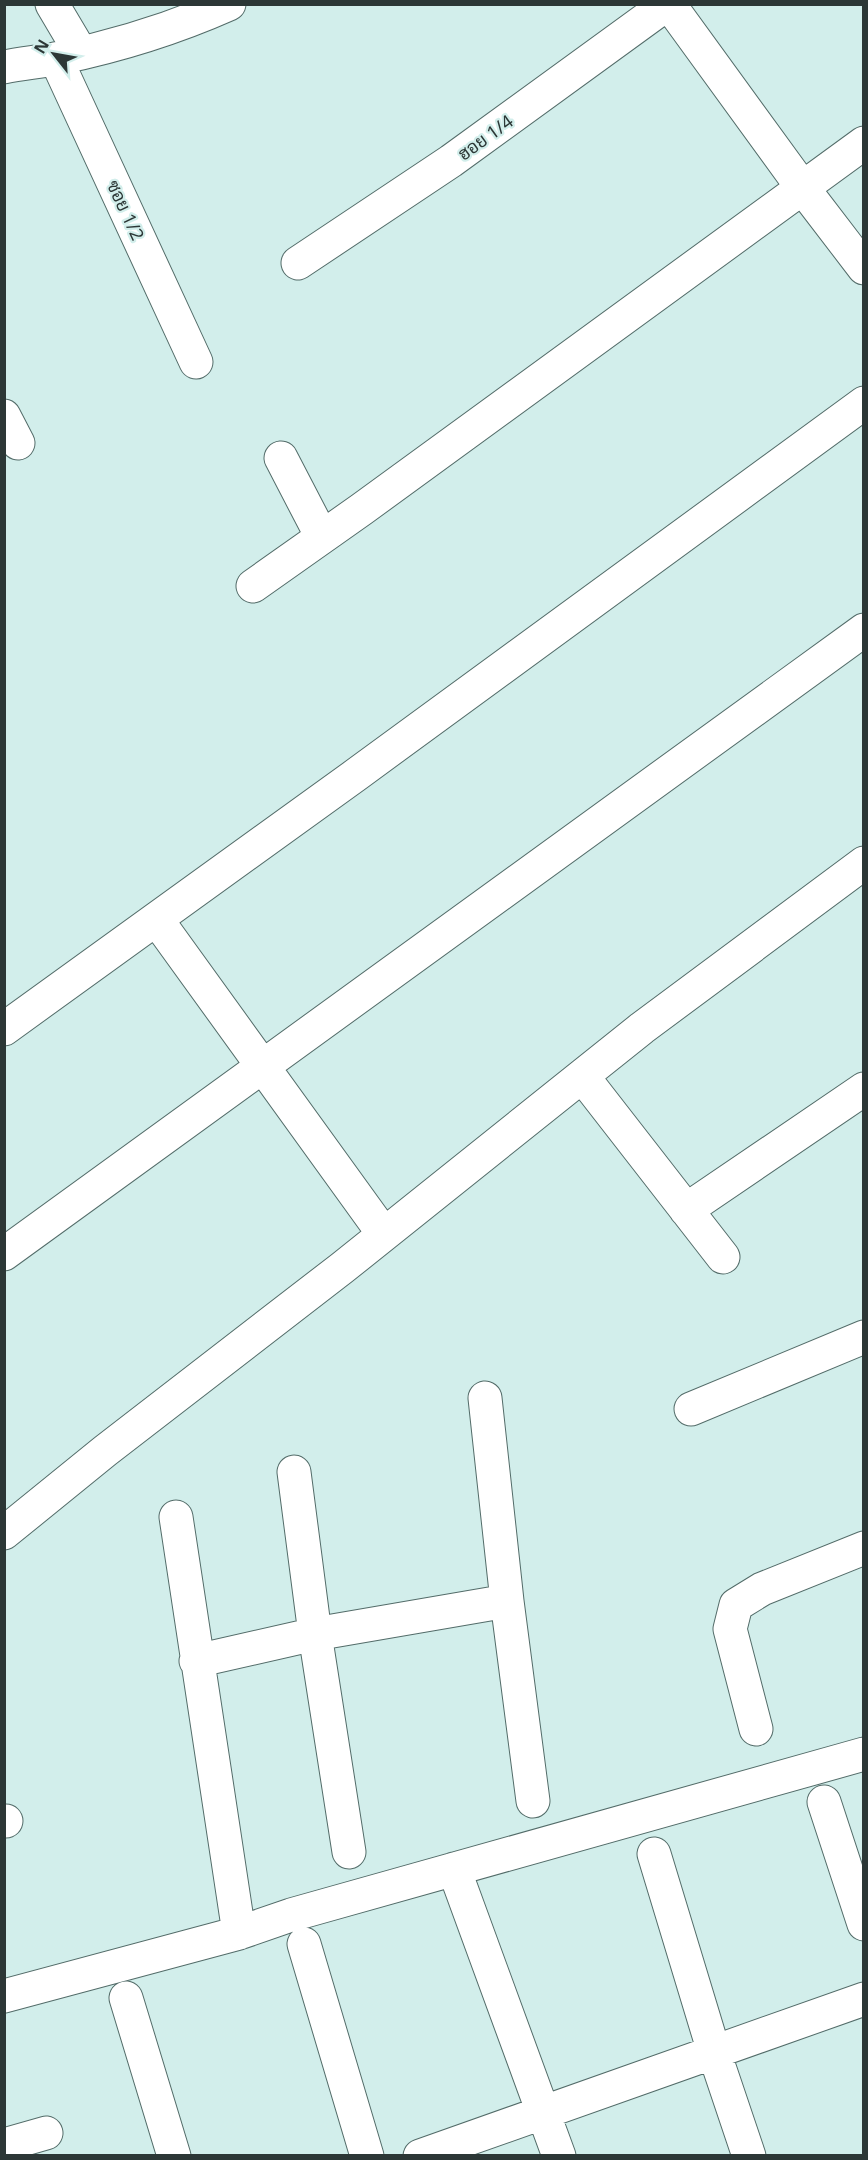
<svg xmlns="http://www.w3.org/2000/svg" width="868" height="2160" font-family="'Noto Sans',Sarabun,sans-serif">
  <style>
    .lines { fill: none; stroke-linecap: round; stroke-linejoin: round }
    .street-casing { stroke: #536c69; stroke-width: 35 }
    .street { stroke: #fff; stroke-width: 33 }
    .labels { text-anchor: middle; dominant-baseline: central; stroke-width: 4.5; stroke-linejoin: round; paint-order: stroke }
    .street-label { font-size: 18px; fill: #2c3736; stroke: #d2eeeb }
  </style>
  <rect width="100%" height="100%" fill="#d2eeeb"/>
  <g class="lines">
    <g class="street-casing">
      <path id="street" d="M 52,4 L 81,53
        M 669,4 L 802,187 L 864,268
        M 56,59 L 196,362
        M 4,67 C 22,63 41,62 59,58 C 117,46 175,28 229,4
        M 298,263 L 451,161 L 667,4
        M 4,416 L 18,443
        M 281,458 L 322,537
        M 253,586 L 362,509 L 864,143
        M 157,920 L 383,1233
        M 4,1029 L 357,774 L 864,403
        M 583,1077 L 723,1257
        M 686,1210 L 864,1089
        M 4,1254 L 864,630
        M 485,1398 L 507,1601 L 533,1801
        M 691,1409 L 864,1337
        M 294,1472 L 315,1634 L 349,1852
        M 176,1517 L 239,1933
        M 4,1533 L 105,1451 L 342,1268 L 642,1028 L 864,863
        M 196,1661 L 315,1634 L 507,1601
        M 756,1729 L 730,1629 L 736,1605 L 762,1589 L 864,1548
        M 824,1802 L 864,1924
        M 4,1821 L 6,1821
        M 654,1854 L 714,2052 L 749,2156
        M 454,1869 L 559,2156
        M 304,1944 L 367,2156
        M 4,1996 L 239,1933 L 291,1915 L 864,1754
        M 126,1998 L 174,2156
        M 4,2145 L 46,2133
        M 420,2156 L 864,1999"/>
    </g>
    <use href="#street" class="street"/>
  </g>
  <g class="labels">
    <g class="street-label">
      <text transform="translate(485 137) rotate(-36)">ฮอย 1/4</text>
      <text transform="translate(126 210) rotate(65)">ซอย 1/2</text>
    </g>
  </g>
  <rect width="868" height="2160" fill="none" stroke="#2c3736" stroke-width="12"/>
  <g transform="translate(54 54) rotate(301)" stroke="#d2eeeb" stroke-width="4.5" paint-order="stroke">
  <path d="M0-4.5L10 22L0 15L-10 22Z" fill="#2c3736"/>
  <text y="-9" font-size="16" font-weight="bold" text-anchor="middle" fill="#2c3736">N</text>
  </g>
</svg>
